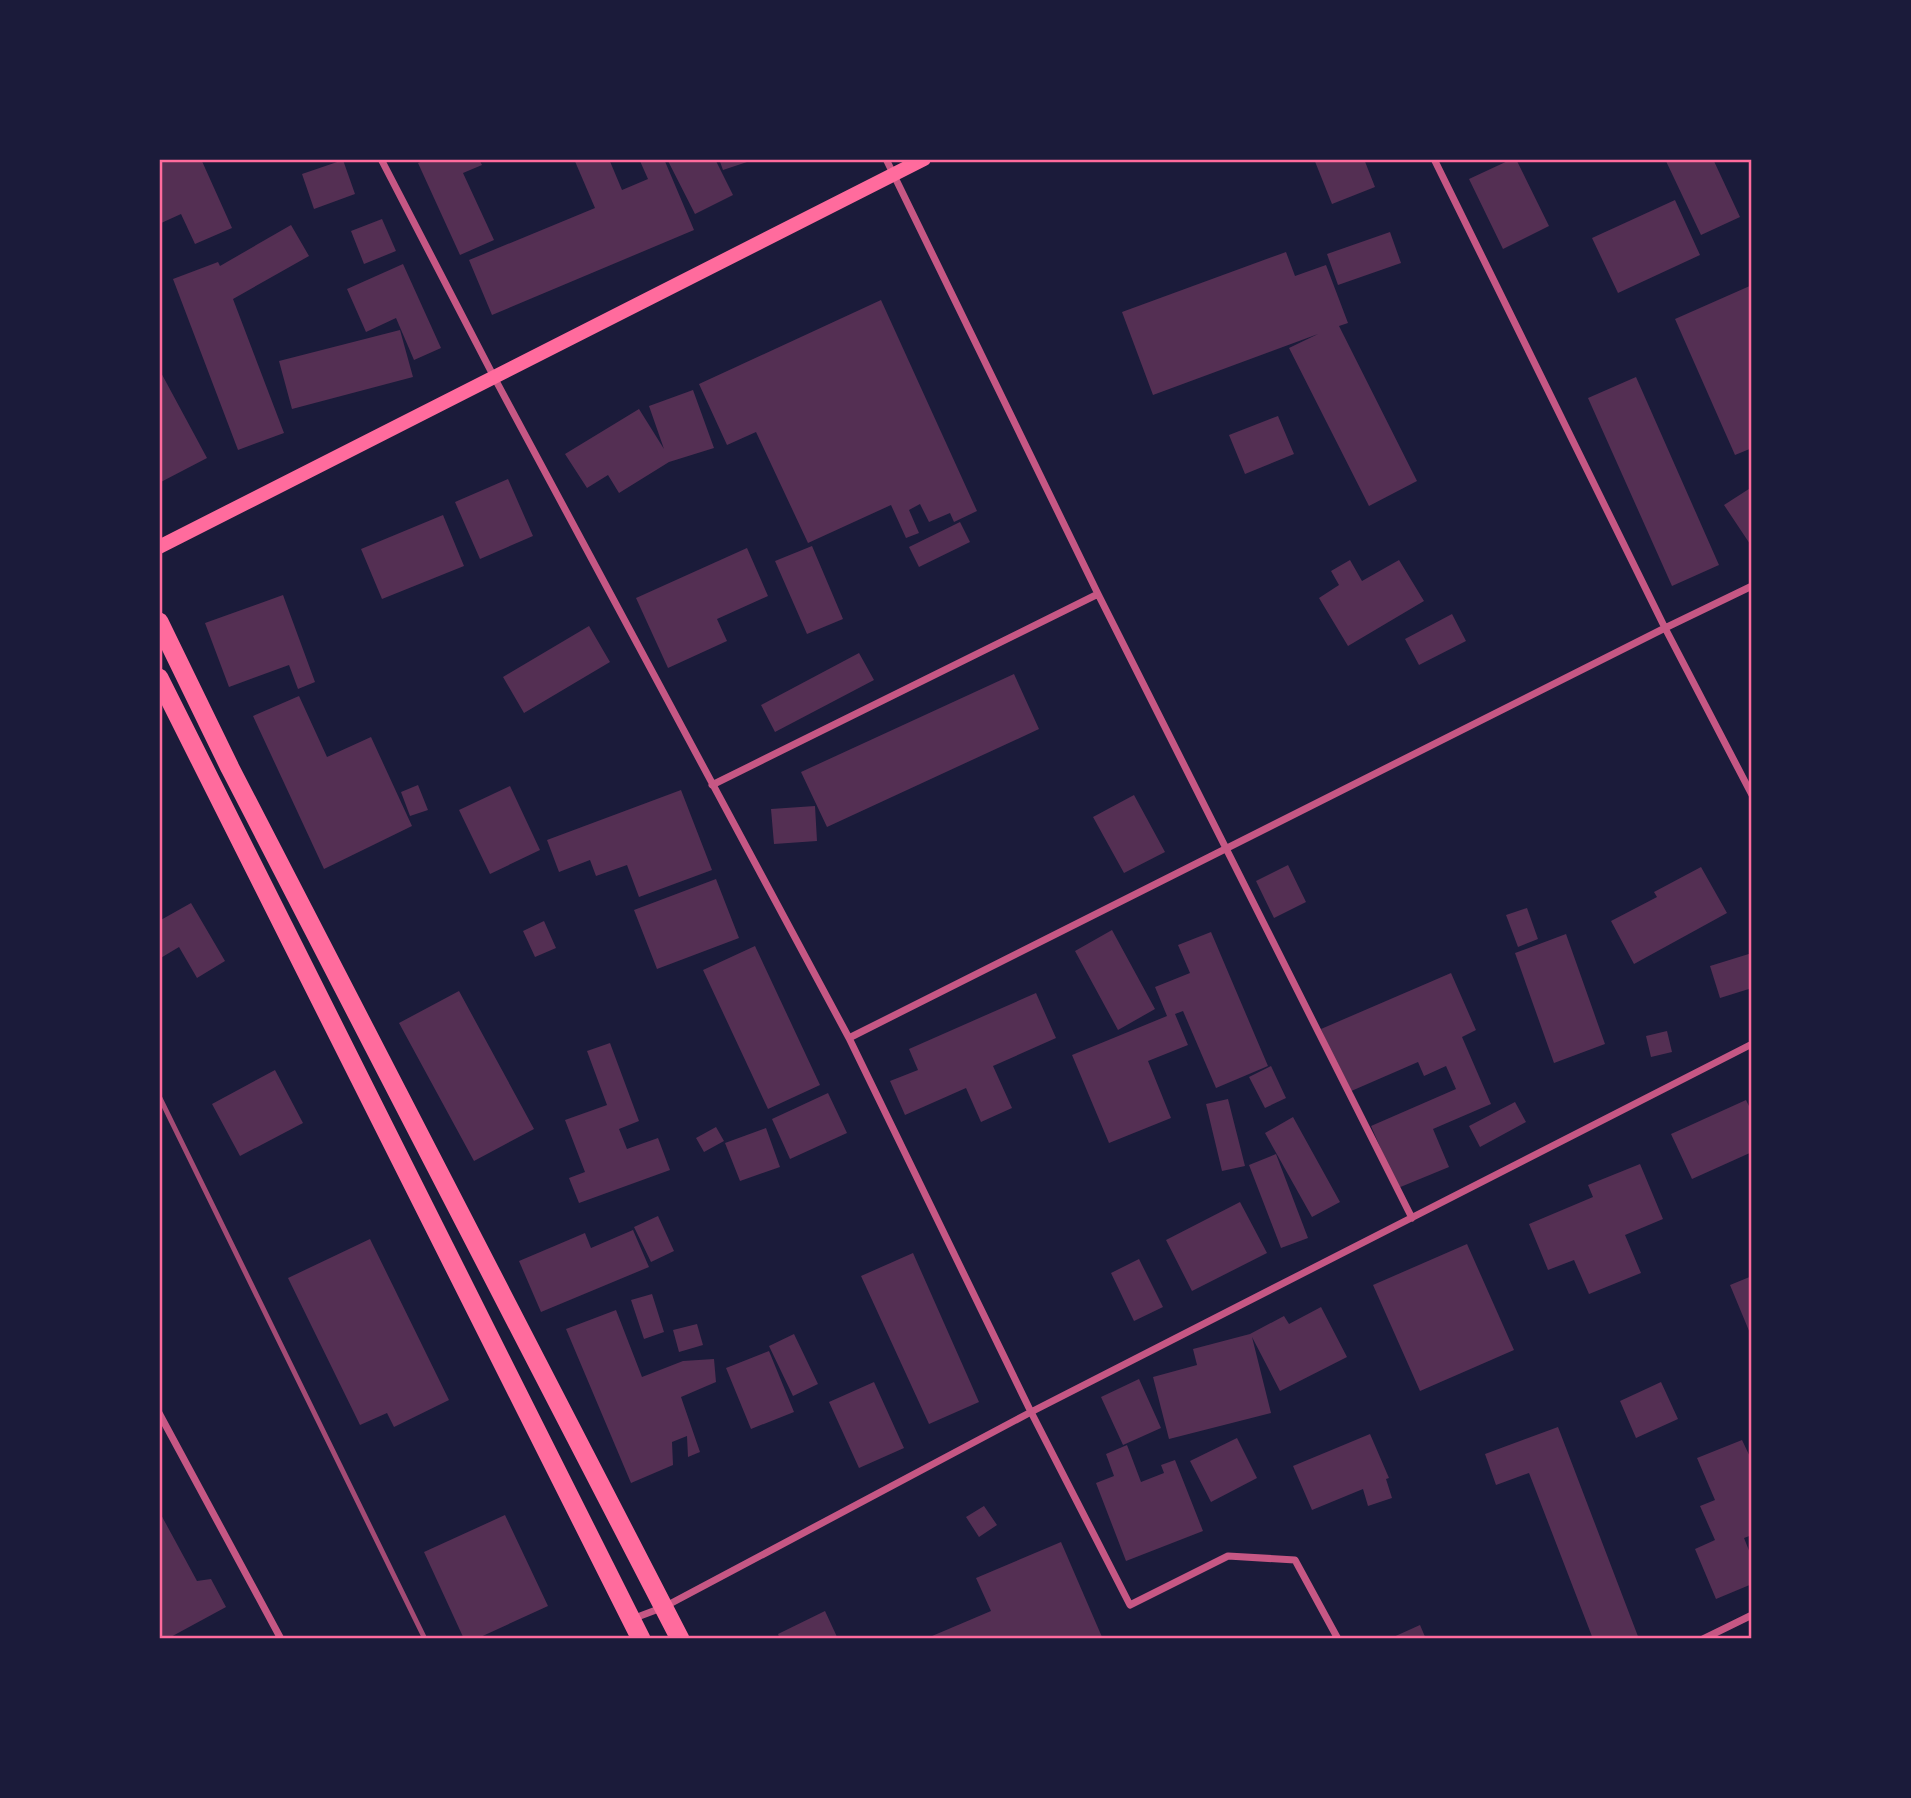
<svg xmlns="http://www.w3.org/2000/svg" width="1911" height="1798" font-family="'Varela Round',sans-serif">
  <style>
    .building { fill: #542f53 }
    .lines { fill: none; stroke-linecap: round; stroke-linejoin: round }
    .minor { stroke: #c65784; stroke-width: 7 }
    .secondary { stroke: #ff6b9d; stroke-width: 14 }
    .trunk { stroke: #ff6b9d; stroke-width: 19 }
    .rail { stroke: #a44b75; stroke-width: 5 }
    .neatline { fill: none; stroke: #ff6b9d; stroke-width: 2.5 }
  </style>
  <rect width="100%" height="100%" fill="#1b1b3a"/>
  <path class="building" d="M 159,159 L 201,159 L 232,228 L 195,244 L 181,214 L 159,224 Z
    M 427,159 L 479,159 L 482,165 L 463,173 L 494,240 L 460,255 L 418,163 Z
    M 574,159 L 609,159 L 622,190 L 648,179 L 640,161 L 664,159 L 694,230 L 492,315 L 469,260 L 595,208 Z
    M 667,159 L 715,159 L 733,195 L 695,214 Z
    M 719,159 L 753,159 L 753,160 L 723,170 Z
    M 1314,159 L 1364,159 L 1375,187 L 1332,204 Z
    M 1512,159 L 1516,159 L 1549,226 L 1503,249 L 1469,179 Z
    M 1665,159 L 1713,159 L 1740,217 L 1701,235 Z
    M 343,160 L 355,194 L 314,209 L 302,174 Z
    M 1675,200 L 1700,255 L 1618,293 L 1592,238 Z
    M 382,219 L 396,251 L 364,264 L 351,231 Z
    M 291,225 L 309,256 L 233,299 L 284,433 L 238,450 L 173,279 L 218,262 L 220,266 Z
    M 1390,232 L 1401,263 L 1338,285 L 1327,254 Z
    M 1286,252 L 1295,276 L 1326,265 L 1348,323 L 1339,326 L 1417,481 L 1369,506 L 1289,348 L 1318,334 L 1153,395 L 1122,312 Z
    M 403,264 L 441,348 L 414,360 L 396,318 L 366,332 L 347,289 Z
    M 1752,285 L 1752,448 L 1735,455 L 1675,319 Z
    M 881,300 L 977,511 L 954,522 L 950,513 L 929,522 L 920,504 L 909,510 L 919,533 L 906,538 L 891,505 L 808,543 L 756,432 L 727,445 L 699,384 Z
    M 400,330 L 413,377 L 292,409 L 279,361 Z
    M 159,369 L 207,458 L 159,483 Z
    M 1636,377 L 1719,565 L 1672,586 L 1588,398 Z
    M 693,390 L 714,448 L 669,462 L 619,493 L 608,475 L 587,488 L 565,454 L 639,409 L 664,449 L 649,406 Z
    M 1278,416 L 1294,454 L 1245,474 L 1229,435 Z
    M 508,479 L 533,536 L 480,559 L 455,502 Z
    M 1752,487 L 1752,547 L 1724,505 Z
    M 443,515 L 464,566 L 382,599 L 361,549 Z
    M 960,522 L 970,542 L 919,567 L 909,547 Z
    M 812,546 L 843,619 L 807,634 L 775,561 Z
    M 747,548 L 768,596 L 717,619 L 727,641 L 668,668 L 636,598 Z
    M 1350,560 L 1362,581 L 1399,560 L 1424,601 L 1348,646 L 1319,598 L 1339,585 L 1331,571 Z
    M 283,595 L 315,682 L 298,689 L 289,665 L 229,687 L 205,623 Z
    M 1452,614 L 1466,641 L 1419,665 L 1405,639 Z
    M 589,626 L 610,662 L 524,713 L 503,677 Z
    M 859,653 L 874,680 L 775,732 L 761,705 Z
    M 1014,674 L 1039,729 L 827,827 L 801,772 Z
    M 299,696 L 327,757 L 371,737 L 412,826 L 324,869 L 253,716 Z
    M 418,785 L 428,810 L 410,816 L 401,792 Z
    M 510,786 L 540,850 L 490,874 L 459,810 Z
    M 681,790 L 712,870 L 639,897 L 627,865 L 596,876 L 590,860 L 559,872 L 547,840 Z
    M 1134,795 L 1165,852 L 1124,873 L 1093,817 Z
    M 815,806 L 817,841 L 774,844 L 771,809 Z
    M 1288,865 L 1306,902 L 1274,918 L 1256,881 Z
    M 1701,867 L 1727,913 L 1634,964 L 1611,921 L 1657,897 L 1654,892 Z
    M 716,879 L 739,938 L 657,969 L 634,910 Z
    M 191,903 L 225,961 L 197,978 L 179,947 L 159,959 L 159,921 Z
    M 1527,908 L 1538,939 L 1518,947 L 1506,915 Z
    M 544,921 L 556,948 L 535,957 L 523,931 Z
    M 1112,930 L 1155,1009 L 1118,1030 L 1075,951 Z
    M 1211,932 L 1268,1066 L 1216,1088 L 1183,1011 L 1175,1014 L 1188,1045 L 1148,1061 L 1171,1118 L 1109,1143 L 1072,1055 L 1167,1016 L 1155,987 L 1190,973 L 1178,945 Z
    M 1566,934 L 1605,1044 L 1554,1063 L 1515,953 Z
    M 755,946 L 820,1085 L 768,1109 L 703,970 Z
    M 1752,953 L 1752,988 L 1720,998 L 1710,966 Z
    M 1451,973 L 1476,1030 L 1462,1037 L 1491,1104 L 1433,1129 L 1449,1167 L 1398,1188 L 1371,1126 L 1456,1089 L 1446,1066 L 1424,1076 L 1418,1062 L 1349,1092 L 1321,1029 Z
    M 459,991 L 534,1129 L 474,1161 L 399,1023 Z
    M 1036,993 L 1056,1038 L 993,1066 L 1012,1108 L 981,1122 L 966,1088 L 905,1115 L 890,1081 L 918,1070 L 909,1049 Z
    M 1667,1031 L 1672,1052 L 1651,1057 L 1646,1036 Z
    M 610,1043 L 639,1121 L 619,1129 L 627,1149 L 658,1138 L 670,1170 L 579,1203 L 569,1178 L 585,1172 L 565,1120 L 607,1105 L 587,1051 Z
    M 1271,1066 L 1286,1098 L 1265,1108 L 1249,1077 Z
    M 275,1070 L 303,1123 L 240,1156 L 212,1104 Z
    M 828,1093 L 847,1133 L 790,1159 L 772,1119 Z
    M 1228,1099 L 1245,1166 L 1222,1171 L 1206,1104 Z
    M 1746,1100 L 1752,1112 L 1752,1152 L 1692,1179 L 1671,1134 Z
    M 1515,1102 L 1526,1122 L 1480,1147 L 1469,1126 Z
    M 1293,1117 L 1340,1202 L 1312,1217 L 1265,1133 Z
    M 716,1127 L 724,1141 L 704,1152 L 696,1138 Z
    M 766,1128 L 780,1167 L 740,1181 L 725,1143 Z
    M 1276,1154 L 1308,1238 L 1281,1248 L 1249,1165 Z
    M 1640,1164 L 1663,1219 L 1625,1235 L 1641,1273 L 1589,1294 L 1574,1260 L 1548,1270 L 1529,1224 L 1593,1197 L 1588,1185 Z
    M 1240,1202 L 1267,1253 L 1192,1291 L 1166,1240 Z
    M 658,1216 L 674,1251 L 651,1262 L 634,1227 Z
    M 633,1230 L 649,1267 L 541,1312 L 519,1261 L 585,1233 L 591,1248 Z
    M 370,1239 L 449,1400 L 394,1427 L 387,1413 L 360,1425 L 288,1278 Z
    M 1467,1244 L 1514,1350 L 1420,1391 L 1373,1285 Z
    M 913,1253 L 979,1402 L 929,1424 L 861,1276 Z
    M 1139,1259 L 1163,1307 L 1134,1321 L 1111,1273 Z
    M 1752,1276 L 1752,1338 L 1730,1285 Z
    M 652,1294 L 664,1332 L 644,1339 L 631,1300 Z
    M 1321,1307 L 1347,1357 L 1280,1391 L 1252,1337 L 1271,1413 L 1169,1439 L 1153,1377 L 1197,1365 L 1193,1349 L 1250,1334 L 1284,1316 L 1289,1324 Z
    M 616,1310 L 642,1377 L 683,1361 L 714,1359 L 716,1382 L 681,1397 L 700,1452 L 688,1457 L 687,1436 L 672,1442 L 673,1465 L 631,1483 L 566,1329 Z
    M 697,1324 L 703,1345 L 679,1352 L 673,1330 Z
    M 794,1334 L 818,1384 L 793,1396 L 769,1346 Z
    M 769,1351 L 794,1412 L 751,1429 L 726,1368 Z
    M 1139,1379 L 1161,1428 L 1123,1445 L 1101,1397 Z
    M 874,1382 L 904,1448 L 859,1468 L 829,1402 Z
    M 1661,1382 L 1678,1419 L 1636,1438 L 1620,1401 Z
    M 1558,1427 L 1639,1639 L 1593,1639 L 1529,1473 L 1496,1485 L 1485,1454 Z
    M 1370,1434 L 1389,1478 L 1386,1479 L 1392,1498 L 1368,1506 L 1363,1489 L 1312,1510 L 1293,1466 Z
    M 1237,1438 L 1257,1478 L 1211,1502 L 1190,1461 Z
    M 1742,1440 L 1752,1461 L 1752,1535 L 1744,1538 L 1752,1558 L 1752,1584 L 1716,1599 L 1695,1549 L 1715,1540 L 1700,1506 L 1715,1500 L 1697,1458 Z
    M 1127,1445 L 1141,1482 L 1164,1473 L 1161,1465 L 1175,1460 L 1203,1531 L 1126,1561 L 1096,1483 L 1114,1476 L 1106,1454 Z
    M 984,1506 L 997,1525 L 979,1537 L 966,1517 Z
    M 159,1511 L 197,1581 L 211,1579 L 226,1607 L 167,1639 L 159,1639 Z
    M 505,1515 L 548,1606 L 476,1639 L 464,1639 L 424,1552 Z
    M 1061,1542 L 1102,1637 L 925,1639 L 991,1611 L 976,1578 Z
    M 825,1611 L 838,1639 L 780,1639 L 778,1634 Z
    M 1420,1625 L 1426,1639 L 1389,1639 Z"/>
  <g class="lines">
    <path class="minor" d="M 381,159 L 494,377 L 849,1038 L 1031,1412 L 1130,1605 L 1228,1556 L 1295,1560 L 1338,1639
      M 886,159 L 1098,594 L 1412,1218
      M 1752,586 L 1665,628 L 1752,795
      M 712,785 L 1098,594
      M 849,1038 L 1665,628 L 1434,159
      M 159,1413 L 281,1639
      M 632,1619 L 664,1607 L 1031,1412 L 1752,1044
      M 1703,1639 L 1752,1615"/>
    <path class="secondary" d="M 159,547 L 924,159"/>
    <path class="trunk" d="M 159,622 L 230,768 L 680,1639
      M 159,678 L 641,1639"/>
    <path class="rail" d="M 159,1096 L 425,1639"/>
  </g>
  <rect width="1911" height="1798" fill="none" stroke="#1b1b3a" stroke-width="322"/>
  <rect x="161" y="161" width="1589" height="1476" class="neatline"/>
</svg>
